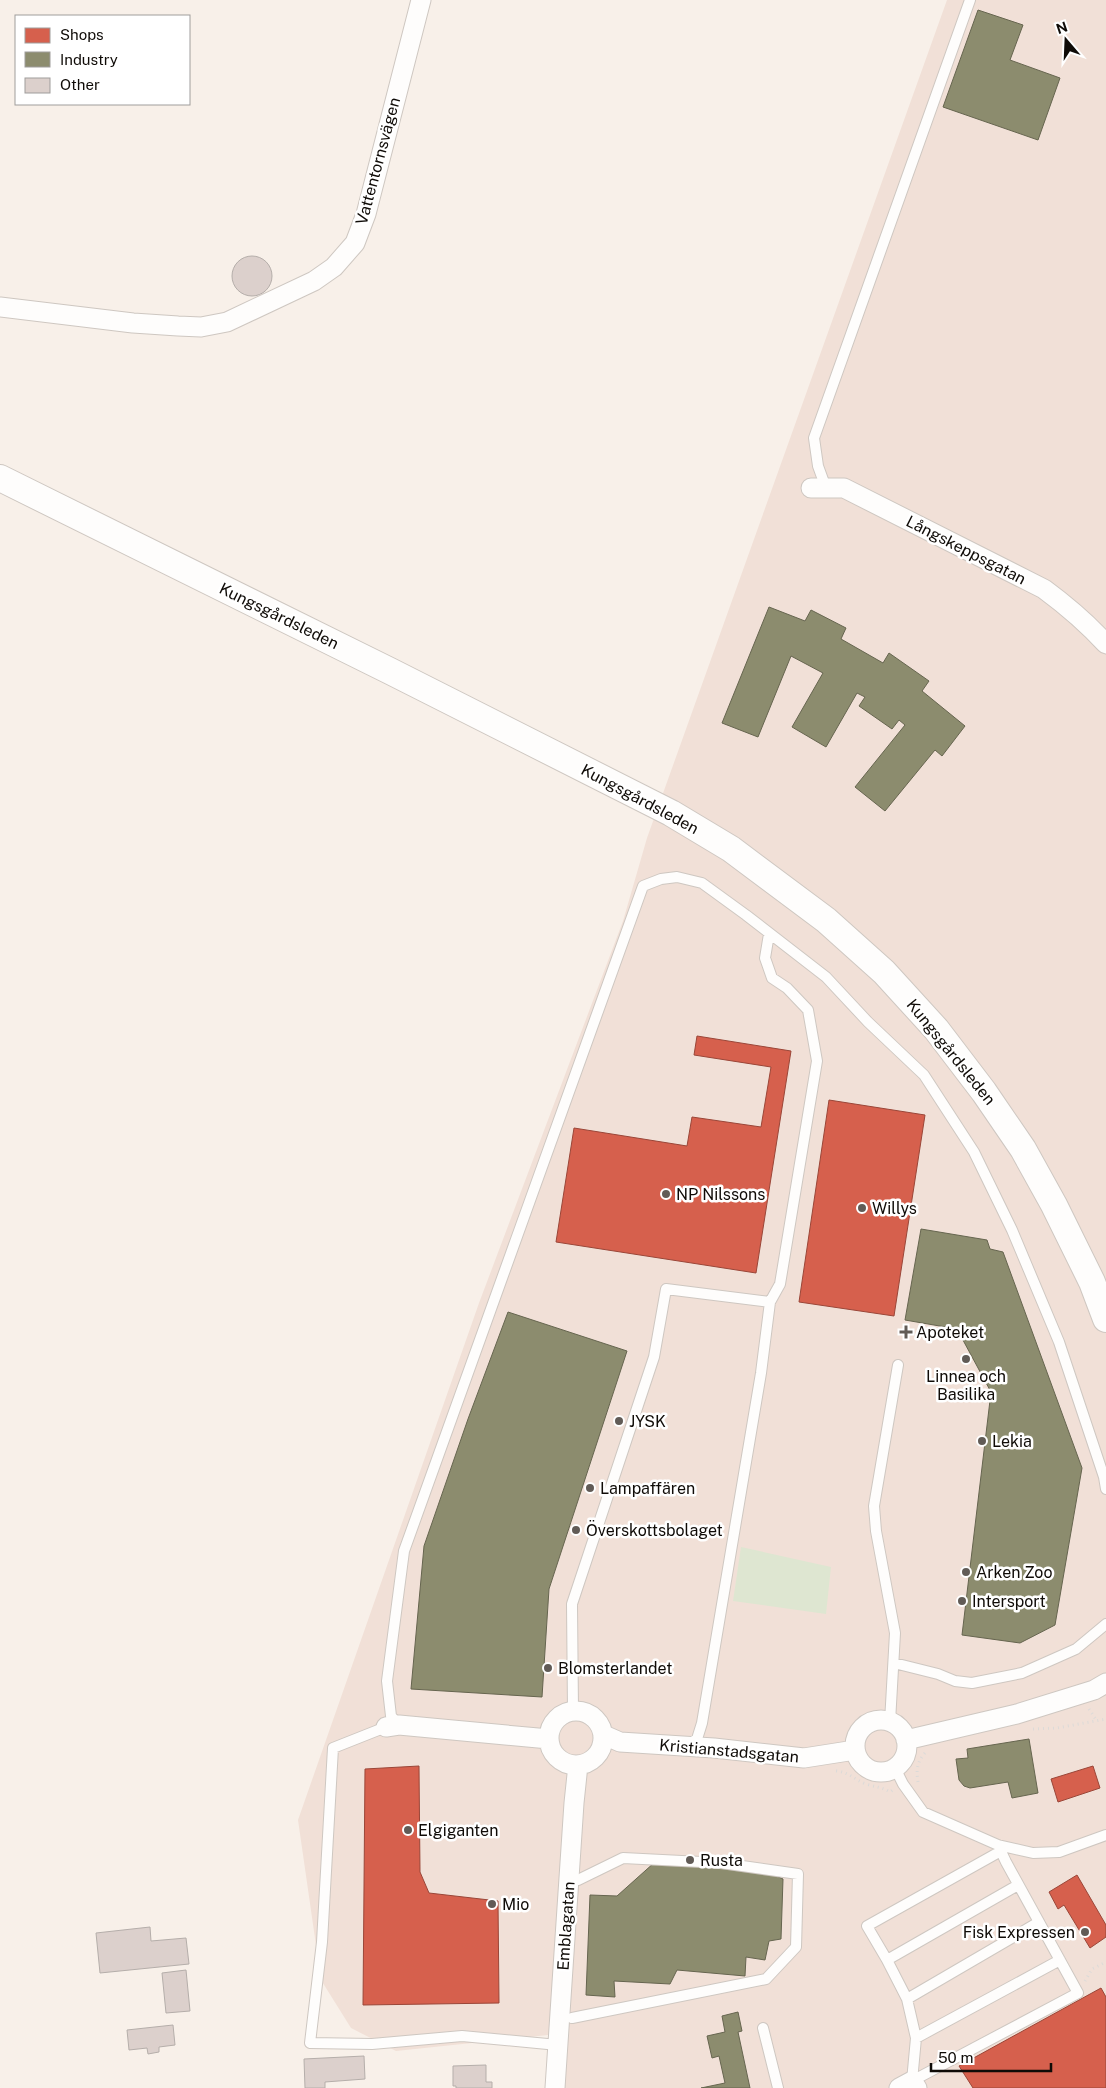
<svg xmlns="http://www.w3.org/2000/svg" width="1106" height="2088" font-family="'Public Sans',sans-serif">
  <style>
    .industrial { fill: #f1e0d7 }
    .green { fill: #dee6d1 }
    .shops { fill: #d6604d; stroke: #9a4638 }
    .industry { fill: #8c8c6e; stroke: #66654f }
    .building { fill: #dcd0cc; stroke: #b5aeaa }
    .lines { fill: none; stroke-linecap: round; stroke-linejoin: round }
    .lane-casing { stroke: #cec7c1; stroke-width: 12 }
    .street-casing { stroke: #cec7c1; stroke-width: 21 }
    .secondary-casing { stroke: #cec7c1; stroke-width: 28 }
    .path { stroke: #dcdad8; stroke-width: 3; stroke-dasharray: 1 4; stroke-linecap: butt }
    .lane { stroke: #fefdfc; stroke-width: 10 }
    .street { stroke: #fefdfc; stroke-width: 19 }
    .secondary { stroke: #fefdfc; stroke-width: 26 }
    .poi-dot { fill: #615b56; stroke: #fff; stroke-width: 2 }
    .labels { text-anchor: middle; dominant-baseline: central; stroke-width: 5; stroke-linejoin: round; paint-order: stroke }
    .street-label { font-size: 16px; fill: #0f0b07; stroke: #fff }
    .poi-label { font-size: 16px; fill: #0f0b07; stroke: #fff; text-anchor: start }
  </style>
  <rect width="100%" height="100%" fill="#f8f0e9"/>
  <path class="industrial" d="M 947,0 L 1106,0 L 1106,2088 L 549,2088 L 548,2035 L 396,2051 L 351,2028 L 321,1980 L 298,1820 L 479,1303 L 623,921 L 647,838 Z"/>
  <path class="green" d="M 741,1547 L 831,1567 L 826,1614 L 733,1601 Z"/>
  <path class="shops" d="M 697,1036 L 791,1051 L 756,1273 L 556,1242 L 574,1128 L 687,1146 L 692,1117 L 761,1127 L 771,1067 L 694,1055 Z
    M 829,1100 L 925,1115 L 894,1316 L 799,1302 Z
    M 419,1766 L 420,1872 L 429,1893 L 498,1901 L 499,2003 L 363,2005 L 365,1769 Z
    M 1093,1766 L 1100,1788 L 1058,1802 L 1051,1779 Z
    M 1077,1875 L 1106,1925 L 1106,1937 L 1090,1948 L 1064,1905 L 1058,1909 L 1049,1892 Z
    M 1101,1988 L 1106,1997 L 1106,2088 L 973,2088 L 959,2066 Z"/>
  <path class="industry" d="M 978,10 L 1023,25 L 1010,60 L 1060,78 L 1038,140 L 943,107 Z
    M 769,607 L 805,621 L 811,610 L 846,628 L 841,639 L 883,663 L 889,653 L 929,681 L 922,691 L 965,726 L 942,756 L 935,750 L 885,811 L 855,787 L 905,725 L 899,720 L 892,729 L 859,706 L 865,697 L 857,693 L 826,747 L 792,727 L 823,673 L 791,656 L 758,737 L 722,723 Z
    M 921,1229 L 987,1240 L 990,1249 L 1003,1252 L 1082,1468 L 1055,1625 L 1020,1643 L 962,1635 L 991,1392 L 957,1329 L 905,1320 Z
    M 508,1312 L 627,1351 L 549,1589 L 542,1697 L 411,1689 L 424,1546 L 468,1419 Z
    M 1029,1739 L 1038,1793 L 1012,1798 L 1008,1782 L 970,1788 L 964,1786 L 959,1780 L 956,1759 L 968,1758 L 967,1749 Z
    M 655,1862 L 766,1871 L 783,1879 L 781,1939 L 769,1941 L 765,1960 L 746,1957 L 745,1976 L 677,1970 L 670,1984 L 614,1981 L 615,1997 L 586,1995 L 590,1895 L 617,1896 Z
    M 738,2012 L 742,2031 L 738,2032 L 750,2088 L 701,2088 L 725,2083 L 719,2056 L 712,2058 L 707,2036 L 725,2032 L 722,2016 Z"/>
  <path class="building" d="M232 276a20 20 0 1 1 40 0a20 20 0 1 1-40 0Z
    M 150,1927 L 151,1941 L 186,1938 L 189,1964 L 100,1973 L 96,1933 Z
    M 186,1970 L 190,2011 L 166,2013 L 162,1973 Z
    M 173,2025 L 175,2045 L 159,2047 L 159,2052 L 148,2054 L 147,2048 L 129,2050 L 127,2030 Z
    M 364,2056 L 365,2079 L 325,2082 L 325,2088 L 305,2088 L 304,2059 Z
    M 486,2065 L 486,2082 L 492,2082 L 492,2088 L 456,2088 L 456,2086 L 453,2086 L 453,2066 Z"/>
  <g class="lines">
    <g class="lane-casing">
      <path id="lane" d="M 826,488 L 818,466 L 814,438 L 970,0
        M 769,934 L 765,958 L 772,978 L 787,988 L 808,1010 L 817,1061 L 780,1284 L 770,1302
        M 894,1663 L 938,1674 L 955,1681 L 972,1683 L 1022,1673 L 1076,1649 L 1106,1624
        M 573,1711 L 572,1604 L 654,1357 L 666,1289 L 770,1302 L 761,1373 L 702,1723 L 697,1739 L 689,1744
        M 890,1722 L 895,1633 L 876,1531 L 874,1506 L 898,1365
        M 399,1725 L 391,1716 L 387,1681 L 404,1551 L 643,886 L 661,879 L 677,877 L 702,883 L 746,915 L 826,977 L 868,1022 L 924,1075 L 974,1152 L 1012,1230 L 1059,1342 L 1104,1477 L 1106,1489
        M 386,1727 L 333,1748 L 322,1942 L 310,2043 L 372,2044 L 462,2036 L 558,2045
        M 895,1768 L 903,1784 L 923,1812 L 998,1845 L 1033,1853 L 1059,1852 L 1106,1835
        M 998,1845 L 1006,1862 L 1078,1993 L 912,2081 L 916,2038 L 1060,1960
        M 887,1960 L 867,1926 L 1001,1851
        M 907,1999 L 887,1960 L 1018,1885
        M 572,2018 L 766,1979 L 796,1947 L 798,1874 L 721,1863 L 623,1858 L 578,1880
        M 763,2028 L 778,2088
        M 916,2038 L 907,1999 L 1039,1922"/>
    </g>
    <g class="street-casing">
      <path id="street" d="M 0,307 L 133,323 L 178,326 L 201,327 L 227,322 L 314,281 L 334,267 L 355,243 L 366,214 L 421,0
        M 811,488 L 844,488 L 1044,589 C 1067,606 1087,623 1106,644
        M549 1738a27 27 0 1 1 54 0a27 27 0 1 1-54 0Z
        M855 1746a26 26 0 1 1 52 0a26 26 0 1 1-52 0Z
        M 386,1727 L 399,1725 L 549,1739
        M 604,1735 L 620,1742 L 714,1748 L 804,1758 L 855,1750
        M 906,1740 L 1017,1714 L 1094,1690 L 1106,1683
        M 555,2088 L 574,1803 L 578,1765
        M 899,2088 L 912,2081 L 917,2088"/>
    </g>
    <g class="secondary-casing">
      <path id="secondary" d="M 0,478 L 390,671 L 671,813 L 731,849 L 826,920 L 884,972 L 936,1029 L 984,1092 L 1023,1149 L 1054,1205 L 1092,1282 L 1106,1319"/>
    </g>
    <path class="path" d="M 1089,1709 L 1097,1721
      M 1033,1729 L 1057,1728 L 1106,1719
      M 594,1764 L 607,1754
      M 836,1771 C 849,1772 855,1780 866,1784 C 875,1787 882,1787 890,1792 L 894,1789
      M 918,1782 C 916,1770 917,1762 925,1753
      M 1085,1981 L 1092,1969 L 1106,1962"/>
    <use href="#lane" class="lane"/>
    <use href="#street" class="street"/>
    <use href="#secondary" class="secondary"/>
  </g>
  <g class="poi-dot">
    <circle cx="666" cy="1194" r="5"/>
    <circle cx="862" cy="1208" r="5"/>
    <path d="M903.5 1324.5h5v5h5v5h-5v5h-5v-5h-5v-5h5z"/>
    <circle cx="966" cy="1359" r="5"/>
    <circle cx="619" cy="1421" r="5"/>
    <circle cx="982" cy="1441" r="5"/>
    <circle cx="590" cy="1488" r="5"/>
    <circle cx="576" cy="1530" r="5"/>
    <circle cx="966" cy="1572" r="5"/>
    <circle cx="962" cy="1601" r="5"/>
    <circle cx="548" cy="1668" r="5"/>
    <circle cx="408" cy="1830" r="5"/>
    <circle cx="690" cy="1860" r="5"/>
    <circle cx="492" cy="1904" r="5"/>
    <circle cx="1085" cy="1932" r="5"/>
  </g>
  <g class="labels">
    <g class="street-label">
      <text transform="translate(378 161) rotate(-75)">Vattentornsvägen</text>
      <text transform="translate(966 550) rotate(27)">Långskeppsgatan</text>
      <text transform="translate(279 616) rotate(26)">Kungsgårdsleden</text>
      <text transform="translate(640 799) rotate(28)">Kungsgårdsleden</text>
      <text transform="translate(951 1052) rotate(51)">Kungsgårdsleden</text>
      <text transform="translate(729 1751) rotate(5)">Kristianstadsgatan</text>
      <text transform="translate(566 1926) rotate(-86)">Emblagatan</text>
    </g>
    <g class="poi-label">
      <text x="676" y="1194">NP Nilssons</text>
      <text x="872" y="1208">Willys</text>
      <text x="916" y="1332">Apoteket</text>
      <text x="966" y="1376" text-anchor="middle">Linnea och<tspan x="966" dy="18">Basilika</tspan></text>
      <text x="629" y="1421">JYSK</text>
      <text x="992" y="1441">Lekia</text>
      <text x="600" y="1488">Lampaffären</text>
      <text x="586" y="1530">Överskottsbolaget</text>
      <text x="976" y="1572">Arken Zoo</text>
      <text x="972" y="1601">Intersport</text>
      <text x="558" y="1668">Blomsterlandet</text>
      <text x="418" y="1830">Elgiganten</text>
      <text x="700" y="1860">Rusta</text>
      <text x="502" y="1904">Mio</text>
      <text x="1075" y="1932" text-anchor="end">Fisk Expressen</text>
    </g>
  </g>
  <rect x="15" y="15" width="175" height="90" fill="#ffffff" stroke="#9f9d9c"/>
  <rect x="25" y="28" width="25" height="15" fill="#d6604d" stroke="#9f9d9c"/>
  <text x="60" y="40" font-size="15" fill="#0f0b07">Shops</text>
  <rect x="25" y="52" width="25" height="15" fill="#8c8c6e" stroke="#9f9d9c"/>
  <text x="60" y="65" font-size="15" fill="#0f0b07">Industry</text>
  <rect x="25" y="78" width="25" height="15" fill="#dcd0cc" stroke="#9f9d9c"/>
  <text x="60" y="90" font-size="15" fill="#0f0b07">Other</text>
  <g transform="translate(1066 40) rotate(341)" stroke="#ffffff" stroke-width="4" paint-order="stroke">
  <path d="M0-4L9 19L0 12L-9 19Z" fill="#0f0b07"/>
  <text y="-8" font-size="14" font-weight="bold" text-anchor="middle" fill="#0f0b07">N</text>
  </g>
  <path d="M931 2063v8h120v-8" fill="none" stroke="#0f0b07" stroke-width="2.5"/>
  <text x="938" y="2063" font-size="15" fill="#0f0b07" stroke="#ffffff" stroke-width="4" paint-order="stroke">50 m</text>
</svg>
